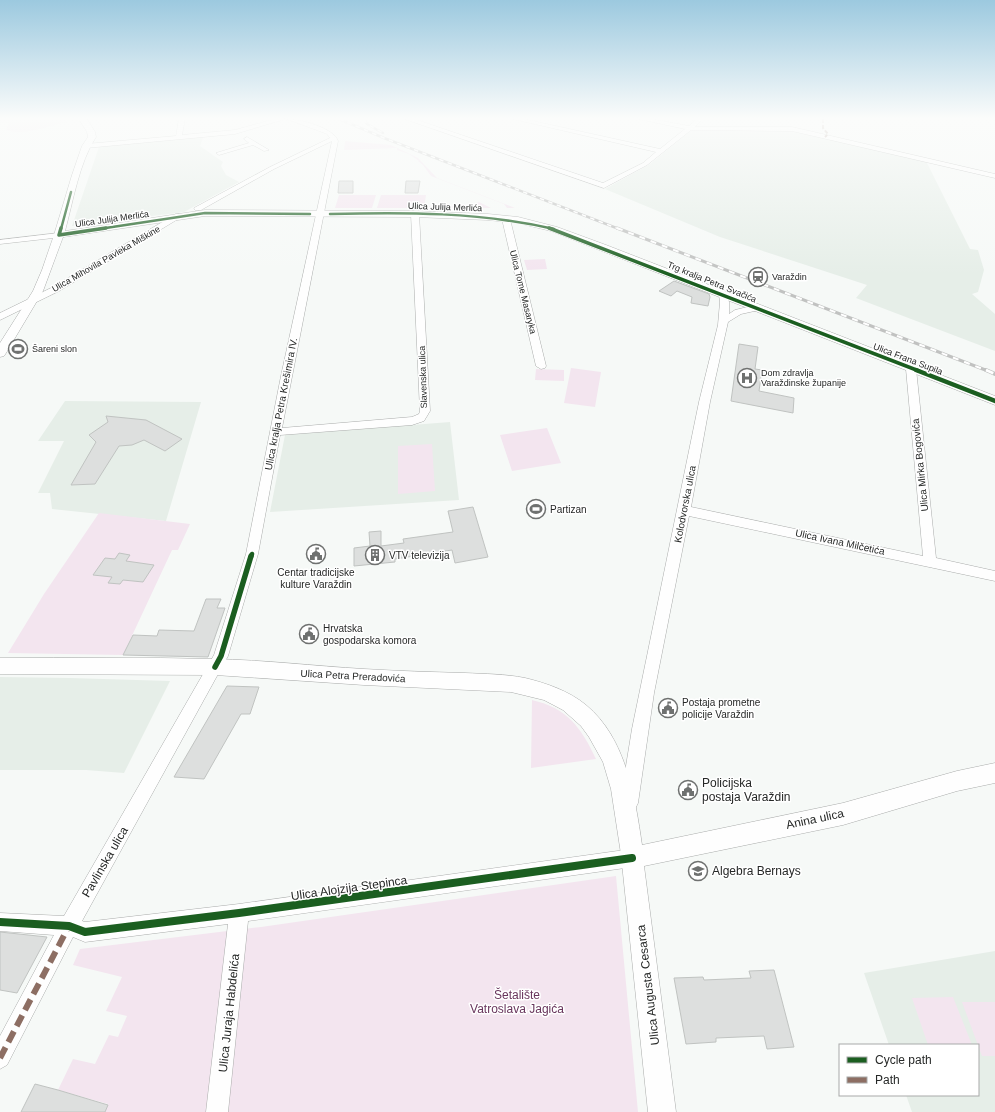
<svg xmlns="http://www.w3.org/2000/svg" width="995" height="1112" font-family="Arial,sans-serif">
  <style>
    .built { fill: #e6eee8 }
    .green { fill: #f3e5ef }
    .building { fill: #dddfde; stroke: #c0c3c1 }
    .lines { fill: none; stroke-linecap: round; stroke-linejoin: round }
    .minor-casing { stroke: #aaacab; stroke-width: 1 }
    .major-casing { stroke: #aaacab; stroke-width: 1 }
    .minor { fill: #fefefe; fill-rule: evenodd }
    .major { fill: #fefefe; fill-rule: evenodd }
    .rail-far2-casing { stroke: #c1c2c1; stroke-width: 2.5 }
    .rail-far1-casing { stroke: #c1c2c1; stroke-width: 3 }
    .rail-casing { stroke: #c1c2c1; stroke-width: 4 }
    .rail-far2 { stroke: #fff; stroke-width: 1.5; stroke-dasharray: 4.5; stroke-linecap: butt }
    .rail-far1 { stroke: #fff; stroke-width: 2; stroke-dasharray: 6; stroke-linecap: butt }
    .rail { stroke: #fff; stroke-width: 2.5; stroke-dasharray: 8; stroke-linecap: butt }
    .quiet-far1 { stroke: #8d6e63; stroke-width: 2; stroke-dasharray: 4 2; stroke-linecap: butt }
    .quiet { stroke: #8d6e63; stroke-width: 6; stroke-dasharray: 12 6; stroke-linecap: butt }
    .cycleway-far4-casing { stroke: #fff; stroke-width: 4 }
    .cycleway-far3-casing { stroke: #fff; stroke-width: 5 }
    .cycleway-far2-casing { stroke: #fff; stroke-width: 6 }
    .cycleway-far1-casing { stroke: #fff; stroke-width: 8 }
    .cycleway-casing { stroke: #fff; stroke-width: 10 }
    .cycleway-far4 { stroke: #1b5e20; stroke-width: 2.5 }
    .cycleway-far3 { stroke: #1b5e20; stroke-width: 3.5 }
    .cycleway-far2 { stroke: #1b5e20; stroke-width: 4.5 }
    .cycleway-far1 { stroke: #1b5e20; stroke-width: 5.5 }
    .cycleway { stroke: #1b5e20; stroke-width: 8 }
    .labels { text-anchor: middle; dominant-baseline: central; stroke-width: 3; stroke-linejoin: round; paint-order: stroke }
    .far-street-label { font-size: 9px; fill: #262827; stroke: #fff }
    .far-poi-label { font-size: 9px; fill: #262827; stroke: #fff; text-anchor: start }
    .street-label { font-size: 10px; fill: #262827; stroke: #fff }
    .poi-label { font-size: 10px; fill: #262827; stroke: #fff; text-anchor: start }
    .near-poi-label { font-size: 12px; fill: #262827; stroke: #fff; text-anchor: start }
    .near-street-label { font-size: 12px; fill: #262827; stroke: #fff }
    .near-park-label { font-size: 12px; fill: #68355c; stroke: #fff }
  </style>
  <rect width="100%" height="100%" fill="#f6f9f7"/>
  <path class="built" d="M 789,130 L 926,161 L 970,249 L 978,250 L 984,270 L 978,292 L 972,294 L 995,314 L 995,351 L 856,298 L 867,285 L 720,237 L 605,189 L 650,164 L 690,131 Z
    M 203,137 L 200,146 L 223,162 L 221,166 L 226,175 L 239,182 L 184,212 L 72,226 L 99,147 Z
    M 65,401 L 201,402 L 166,521 L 52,509 L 50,493 L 38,493 L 64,441 L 38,441 Z
    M 450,422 L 459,500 L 270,512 L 285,435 Z
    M 0,677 L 70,678 L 170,681 L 124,773 L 86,770 L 0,770 Z
    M 995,951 L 995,1112 L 912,1112 L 906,1095 L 978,1095 L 978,1045 L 889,1045 L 864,973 Z"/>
  <path class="green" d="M 9,119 L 66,119 L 67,122 C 48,126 26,136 6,130 L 9,122 L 0,123 L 0,121 Z
    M 345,141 L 391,145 L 418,158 L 437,178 L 515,208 L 507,208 L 504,204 L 431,176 L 423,165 L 418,161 L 419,161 L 409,154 L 397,150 L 397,148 L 344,150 Z
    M 339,195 L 376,195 L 372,208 L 335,208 Z
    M 381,195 L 426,195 L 424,208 L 377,208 Z
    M 479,202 L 491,208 L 429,208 L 429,206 L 471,206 Z
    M 545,259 L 547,269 L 527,270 L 524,260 Z
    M 571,368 L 601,372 L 595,407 L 564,403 Z
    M 536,369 L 564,370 L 564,381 L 535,380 Z
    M 547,428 L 561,463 L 512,471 L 500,435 Z
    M 432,444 L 435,491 L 398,494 L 398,446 Z
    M 99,513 L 190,524 L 178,550 L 172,550 L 123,655 L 8,653 L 44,594 Z
    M 532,700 C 567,708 581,727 596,759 L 531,768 Z
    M 616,876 L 638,1112 L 105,1112 L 108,1104 L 58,1090 L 73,1059 L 95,1064 L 109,1035 L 118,1037 L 127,1016 L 106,1011 L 122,977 L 73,965 L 80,949 L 261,927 Z
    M 953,997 L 972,1045 L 928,1045 L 912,998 Z
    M 962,1002 L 995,1002 L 995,1056 L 982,1056 Z"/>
  <path class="building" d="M 339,181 L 353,181 L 353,193 L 338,193 Z
    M 406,181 L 420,181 L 418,193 L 405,193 Z
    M 674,281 L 709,294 L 710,297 L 708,306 L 691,303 L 692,297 L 677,291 L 671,296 L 659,291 Z
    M 739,344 L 758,347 L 755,369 L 762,370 L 759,391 L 794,398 L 793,413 L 731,401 Z
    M 106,416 L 146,420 L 182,439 L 165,451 L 144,440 L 132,445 L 119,446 L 95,484 L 71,485 L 96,442 L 89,435 L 108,422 Z
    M 473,507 L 488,557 L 455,563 L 452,550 L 395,559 L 395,562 L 354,566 L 354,548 L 370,546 L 369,532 L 381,531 L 381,546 L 404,543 L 403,539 L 453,532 L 448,511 Z
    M 119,553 L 130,555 L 126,561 L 154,565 L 143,582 L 123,580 L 120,584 L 108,583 L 112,577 L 93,575 L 105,558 L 115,559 Z
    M 206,599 L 221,599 L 217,608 L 225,608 L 208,657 L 123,655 L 133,635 L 157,636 L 159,630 L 194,631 Z
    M 227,686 L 259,687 L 250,714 L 241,714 L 204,779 L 174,777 Z
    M 0,932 L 47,937 L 17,993 L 0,990 Z
    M 774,970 L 794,1047 L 767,1049 L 764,1036 L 716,1038 L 716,1042 L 686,1044 L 674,978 L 703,977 L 704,980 L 751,978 L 749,971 Z
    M 35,1084 L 58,1090 L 108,1105 L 105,1112 L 21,1112 Z"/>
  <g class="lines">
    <g class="minor-casing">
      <path id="minor" d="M 179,119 L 185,119 L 182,135 L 235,130 L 275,119 L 285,119 L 235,134 L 86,148 L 83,146 L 86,144 L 176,136 Z
        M 287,119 C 300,119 334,128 338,141 L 282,428 L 412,417 L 419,414 L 420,411 L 411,214 L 415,212 L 419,214 L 430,411 L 424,421 L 412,425 L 280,435 L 258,554 L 228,656 L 82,921 L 85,922 L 239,904 L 632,849 L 638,852 L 641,858 L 638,864 L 632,867 L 248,921 L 228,1112 L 206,1112 L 228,924 L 85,942 L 73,937 L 7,1065 L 0,1069 L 0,1036 L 54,935 L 0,931 L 0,913 L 64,916 L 214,655 L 246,554 L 281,376 L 332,141 L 274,169 L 201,210 L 195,210 L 194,208 L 270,167 L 330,138 L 327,134 Z
        M 405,119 L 414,119 L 603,183 L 643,163 L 656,152 L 513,119 L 524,119 L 660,149 L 685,129 L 639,119 L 651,119 L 689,126 L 697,119 L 703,119 L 695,127 L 792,127 L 995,174 L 995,178 L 792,131 L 691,130 L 647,165 L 604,188 Z
        M 247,137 L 269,150 L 264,151 L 253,145 L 219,155 L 216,153 L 249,143 L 244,139 Z
        M 176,214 L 179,214 L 183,216 L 59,291 L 0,320 L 0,313 L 53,287 Z
        M 503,217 L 509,217 L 510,219 L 546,366 L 545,368 L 541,369 L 536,366 L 502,219 Z
        M 59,233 L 63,235 L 62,237 L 0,244 L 0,240 Z
        M 723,292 L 727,295 L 729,302 L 729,314 L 735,310 L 756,305 L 760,308 L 759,310 L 741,314 L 728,322 L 710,402 L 691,507 L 923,556 L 906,369 L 911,366 L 916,369 L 936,558 L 995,571 L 995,581 L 689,516 L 654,693 L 638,803 L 635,809 L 629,812 L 623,809 L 620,803 L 632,729 L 647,656 L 699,402 L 718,325 L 720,302 L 719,295 Z"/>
    </g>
    <g class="major-casing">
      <path id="major" d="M 79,119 L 87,119 L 95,132 L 96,137 C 79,163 73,202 65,231 L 205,210 L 415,211 L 488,214 L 518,217 L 557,227 L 606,245 L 995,396 L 995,405 L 551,231 L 518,223 L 488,220 L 415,217 L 205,216 L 63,237 L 43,291 L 6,353 L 4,356 L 0,357 L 0,343 L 33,291 L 42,270 L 54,235 L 72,175 L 82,146 L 88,137 L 87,132 Z
        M 0,658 C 71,658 143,657 214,659 C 264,660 314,666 364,669 C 397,671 431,672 465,673 C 485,674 505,674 525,678 C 546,683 569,691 586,705 C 626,738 635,797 642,845 L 843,803 L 957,771 L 995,763 L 995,783 L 957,791 L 843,825 L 644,866 L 676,1112 L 648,1112 L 621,854 L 611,789 L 603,762 L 589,737 L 581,726 L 563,710 L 544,700 L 511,692 L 364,685 L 215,675 L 0,674 Z"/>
    </g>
    <use href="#minor" class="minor"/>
    <use href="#major" class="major"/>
    <g class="rail-far2-casing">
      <path id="rail-far2" d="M 339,119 L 384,138 L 619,229
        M 364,119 L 367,124 L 383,133"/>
    </g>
    <g class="rail-far1-casing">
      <path id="rail-far1" d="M 617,228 L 988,371"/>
    </g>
    <g class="rail-casing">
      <path id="rail" d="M 986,370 L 995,374"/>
    </g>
    <use href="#rail-far2" class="rail-far2"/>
    <use href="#rail-far1" class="rail-far1"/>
    <use href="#rail" class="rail"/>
    <path class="quiet-far1" d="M 823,119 L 823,128 L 828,134 L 825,137"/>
    <path class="quiet" d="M 0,1058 L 69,926"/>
    <g class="cycleway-far4-casing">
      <path id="cycleway-far4" d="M 330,214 C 406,212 479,212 554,229
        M 61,229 L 71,192
        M 99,229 L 205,213 L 310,214"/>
    </g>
    <g class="cycleway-far3-casing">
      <path id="cycleway-far3" d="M 61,228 L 59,235 L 106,228
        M 549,228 L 919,371"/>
    </g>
    <g class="cycleway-far2-casing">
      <path id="cycleway-far2" d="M 916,370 L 995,401
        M 251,557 L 252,554"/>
    </g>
    <g class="cycleway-far1-casing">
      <path id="cycleway-far1" d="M 215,667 L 221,656 L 251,556"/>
    </g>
    <g class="cycleway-casing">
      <path id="cycleway" d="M 0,922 L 69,926 L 85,932 L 239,913 L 632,858"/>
    </g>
    <use href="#cycleway-far4" class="cycleway-far4"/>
    <use href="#cycleway-far3" class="cycleway-far3"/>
    <use href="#cycleway-far2" class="cycleway-far2"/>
    <use href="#cycleway-far1" class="cycleway-far1"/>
    <use href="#cycleway" class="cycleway"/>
  </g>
  <linearGradient id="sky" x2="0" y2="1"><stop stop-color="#9cc9df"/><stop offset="0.43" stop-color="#fbfcfb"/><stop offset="1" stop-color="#fbfcfb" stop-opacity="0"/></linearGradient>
  <rect width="995" height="275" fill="url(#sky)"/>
  <defs>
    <g id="station-ring" transform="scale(1)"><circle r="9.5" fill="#fff" stroke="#6f7170" stroke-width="1.5"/><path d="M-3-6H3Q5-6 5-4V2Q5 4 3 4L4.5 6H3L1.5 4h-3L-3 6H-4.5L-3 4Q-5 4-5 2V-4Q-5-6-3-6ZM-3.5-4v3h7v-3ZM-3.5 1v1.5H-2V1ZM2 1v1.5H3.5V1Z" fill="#6f7170"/></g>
    <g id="stadium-ring" transform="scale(1)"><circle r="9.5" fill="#fff" stroke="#6f7170" stroke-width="1.5"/><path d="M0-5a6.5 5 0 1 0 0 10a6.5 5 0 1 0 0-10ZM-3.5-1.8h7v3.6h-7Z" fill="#6f7170"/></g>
    <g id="hospital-ring" transform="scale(1)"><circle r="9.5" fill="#fff" stroke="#6f7170" stroke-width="1.5"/><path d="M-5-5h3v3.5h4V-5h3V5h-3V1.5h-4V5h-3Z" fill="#6f7170"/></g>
    <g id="civic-ring" transform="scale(1)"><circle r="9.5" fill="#fff" stroke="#6f7170" stroke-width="1.5"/><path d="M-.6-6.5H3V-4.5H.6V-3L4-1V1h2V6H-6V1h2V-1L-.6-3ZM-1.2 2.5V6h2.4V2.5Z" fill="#6f7170"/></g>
    <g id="building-ring" transform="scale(1)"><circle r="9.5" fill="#fff" stroke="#6f7170" stroke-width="1.5"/><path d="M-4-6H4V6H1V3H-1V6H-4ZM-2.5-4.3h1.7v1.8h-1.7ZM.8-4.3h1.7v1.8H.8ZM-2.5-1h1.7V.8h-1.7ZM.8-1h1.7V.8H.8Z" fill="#6f7170"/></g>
    <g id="university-ring" transform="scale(1)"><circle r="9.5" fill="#fff" stroke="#6f7170" stroke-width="1.5"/><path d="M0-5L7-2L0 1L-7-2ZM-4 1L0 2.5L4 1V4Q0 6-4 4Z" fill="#6f7170"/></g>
  </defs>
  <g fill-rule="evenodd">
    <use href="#station-ring" x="758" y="277"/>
    <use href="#stadium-ring" x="18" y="349"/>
    <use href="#hospital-ring" x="747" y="378"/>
    <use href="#stadium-ring" x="536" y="509"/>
    <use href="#civic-ring" x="316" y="554"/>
    <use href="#building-ring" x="375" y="555"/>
    <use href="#civic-ring" x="309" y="634"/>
    <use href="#civic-ring" x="668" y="708"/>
    <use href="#civic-ring" x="688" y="790"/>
    <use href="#university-ring" x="698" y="871"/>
  </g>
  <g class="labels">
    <g class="far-street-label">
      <text transform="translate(445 207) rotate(2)">Ulica Julija Merlića</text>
      <text transform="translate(112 219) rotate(-8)">Ulica Julija Merlića</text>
      <text transform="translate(106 259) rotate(-30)">Ulica Mihovila Pavleka Miškine</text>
      <text transform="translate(712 282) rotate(22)">Trg kralja Petra Svačića</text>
      <text transform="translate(523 292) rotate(76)">Ulica Tome Masaryka</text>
      <text transform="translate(908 359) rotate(21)">Ulica Frana Supila</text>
      <text transform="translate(423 377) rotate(-92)">Slavenska ulica</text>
    </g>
    <g class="far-poi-label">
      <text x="772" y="277">Varaždin</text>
      <text x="32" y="349">Šareni slon</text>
      <text x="761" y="373">Dom zdravlja<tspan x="761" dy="10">Varaždinske županije</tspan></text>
    </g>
    <g class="street-label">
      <text transform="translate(281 404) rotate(-79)">Ulica kralja Petra Krešimira IV.</text>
      <text transform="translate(920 465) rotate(-96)">Ulica Mirka Bogovića</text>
      <text transform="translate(685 504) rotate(-79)">Kolodvorska ulica</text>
      <text transform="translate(840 542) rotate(12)">Ulica Ivana Milčetića</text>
      <text transform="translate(353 676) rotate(3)">Ulica Petra Preradovića</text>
    </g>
    <g class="poi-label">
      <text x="550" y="509">Partizan</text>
      <text x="389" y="555">VTV televizija</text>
      <text x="316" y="572" text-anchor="middle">Centar tradicijske<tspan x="316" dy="12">kulture Varaždin</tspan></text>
      <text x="323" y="628">Hrvatska<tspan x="323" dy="12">gospodarska komora</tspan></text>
      <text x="682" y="702">Postaja prometne<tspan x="682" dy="12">policije Varaždin</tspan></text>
    </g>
    <g class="near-poi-label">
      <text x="702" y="783">Policijska<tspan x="702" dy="14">postaja Varaždin</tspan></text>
      <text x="712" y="871">Algebra Bernays</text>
    </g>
    <g class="near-street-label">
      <text transform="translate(815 819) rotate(-12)">Anina ulica</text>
      <text transform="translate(105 862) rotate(-60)">Pavlinska ulica</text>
      <text transform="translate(349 888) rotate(-8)">Ulica Alojzija Stepinca</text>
      <text transform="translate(648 985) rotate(-97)">Ulica Augusta Cesarca</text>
      <text transform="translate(229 1013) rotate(-84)">Ulica Juraja Habdelića</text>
    </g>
    <g class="near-park-label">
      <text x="517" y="995">Šetalište<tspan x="517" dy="14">Vatroslava Jagića</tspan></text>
    </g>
  </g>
  <rect x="839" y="1044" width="140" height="52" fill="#ffffff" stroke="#a8a9a9"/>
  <rect x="847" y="1057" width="20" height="6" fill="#1b5e20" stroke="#a8a9a9"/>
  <text x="875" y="1064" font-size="12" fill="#262827">Cycle path</text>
  <rect x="847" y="1077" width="20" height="6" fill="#8d6e63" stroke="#a8a9a9"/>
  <text x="875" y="1084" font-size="12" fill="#262827">Path</text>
</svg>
